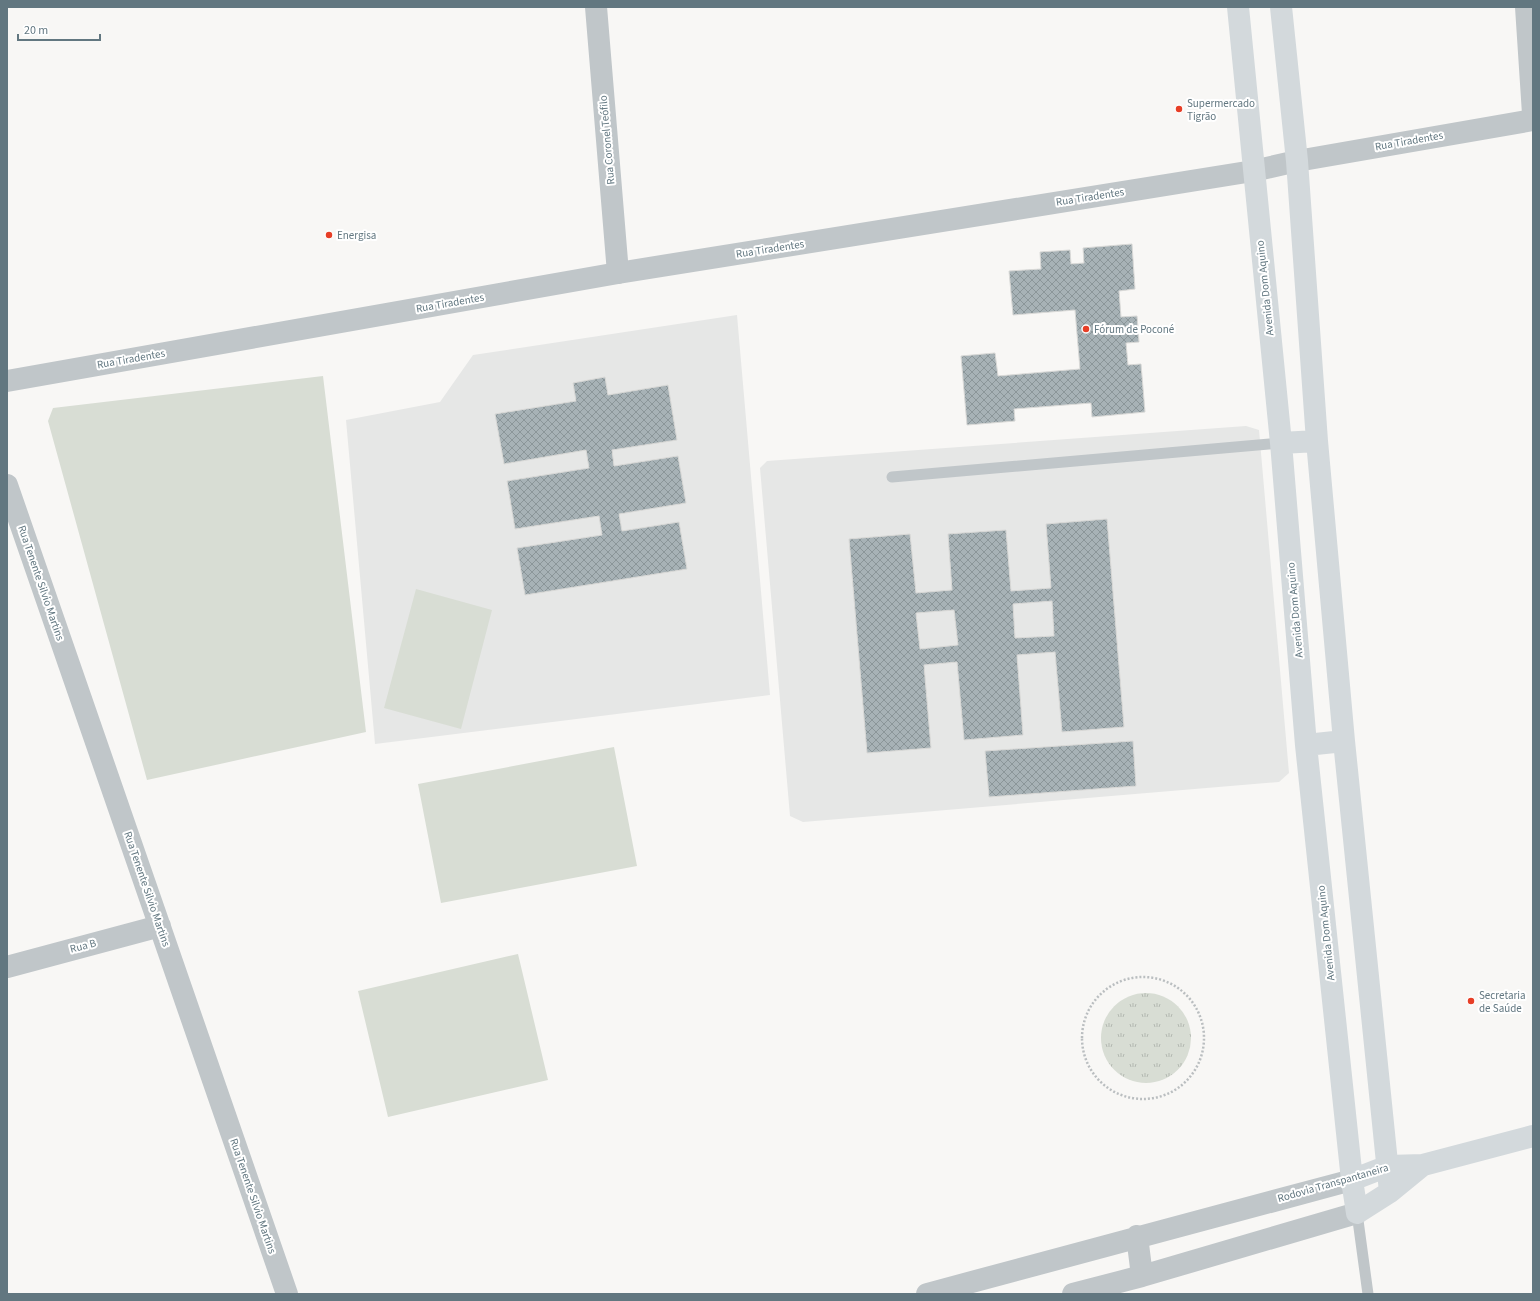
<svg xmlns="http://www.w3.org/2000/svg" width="1540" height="1301" font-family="'Source Sans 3',sans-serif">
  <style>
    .built { fill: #e6e7e6 }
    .grass { fill: url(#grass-tufts) }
    .pitch { fill: #d8ddd4 }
    .building { fill: url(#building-cross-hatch); stroke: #d9d9d7; fill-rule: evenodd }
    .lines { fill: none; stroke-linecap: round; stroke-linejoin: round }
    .path { stroke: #babec0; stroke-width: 2.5; stroke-dasharray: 2 2; stroke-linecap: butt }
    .service { stroke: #c0c6c9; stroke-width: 11 }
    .minor { stroke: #c0c6c9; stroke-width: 22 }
    .tertiary { stroke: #c0c6c9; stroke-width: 22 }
    .secondary { stroke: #d3d9dc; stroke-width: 22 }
    .poi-dot { fill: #e73e26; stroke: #fff; stroke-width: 1.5 }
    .labels { text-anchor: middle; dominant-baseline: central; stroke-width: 4; stroke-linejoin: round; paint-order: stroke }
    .poi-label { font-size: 11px; fill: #627780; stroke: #fff; text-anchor: start }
    .street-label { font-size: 11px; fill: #627780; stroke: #fff }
  </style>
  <defs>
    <pattern id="grass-tufts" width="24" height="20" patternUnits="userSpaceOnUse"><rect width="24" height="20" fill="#d8ddd4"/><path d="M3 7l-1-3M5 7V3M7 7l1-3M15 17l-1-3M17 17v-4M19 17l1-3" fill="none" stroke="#b3b8b1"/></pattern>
    <pattern id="building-cross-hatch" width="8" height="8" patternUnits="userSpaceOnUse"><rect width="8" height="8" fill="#a7b2b6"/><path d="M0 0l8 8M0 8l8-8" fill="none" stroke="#8b9699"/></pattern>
  </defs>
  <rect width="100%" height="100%" fill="#f8f7f5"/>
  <path class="built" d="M 737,315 L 770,695 L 375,744 L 346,420 L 440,402 L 473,355 Z
    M 1246,426 L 1259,430 L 1289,773 L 1279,782 L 803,822 L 790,816 L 760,468 L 767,461 Z"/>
  <path class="grass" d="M1101 1038a45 45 0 1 1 90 0a45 45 0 1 1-90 0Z"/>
  <path class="pitch" d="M 323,376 L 366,732 L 147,780 L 48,421 L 53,408 Z
    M 416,589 L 492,610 L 461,729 L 384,708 Z
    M 614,747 L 637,866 L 441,903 L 418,784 Z
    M 518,954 L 548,1080 L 388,1117 L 358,991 Z"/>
  <path class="building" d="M 1132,244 L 1135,289 L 1119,291 L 1121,317 L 1137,316 L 1139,342 L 1126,343 L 1128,365 L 1141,364 L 1145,412 L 1092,417 L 1091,403 L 1014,409 L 1015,421 L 967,425 L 961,356 L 995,353 L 998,376 L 1080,369 L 1075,310 L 1013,315 L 1009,271 L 1041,269 L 1040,252 L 1070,250 L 1071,264 L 1084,263 L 1083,248 Z
    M 605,377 L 608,395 L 668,385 L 677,440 L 612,450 L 614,466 L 678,456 L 686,503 L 619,514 L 622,531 L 679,522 L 687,569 L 525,595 L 517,548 L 602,535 L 599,516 L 515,529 L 507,481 L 589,468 L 586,450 L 504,464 L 495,414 L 576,401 L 573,383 Z
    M 1107,519 L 1124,727 L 1062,732 L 1055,652 L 1017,655 L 1023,735 L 964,740 L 957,662 L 924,665 L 931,748 L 867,753 L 849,539 L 910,534 L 916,593 L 952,590 L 948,534 L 1006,530 L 1011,591 L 1051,588 L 1046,524 ZM 1052,601 L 1054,636 L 1015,638 L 1013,604 ZM 954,610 L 958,645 L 920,649 L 916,613 Z
    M 1133,741 L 1136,786 L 989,797 L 985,751 Z"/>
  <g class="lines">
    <path class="path" d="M1082 1038a61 61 0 1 1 122 0a61 61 0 1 1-122 0Z"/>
    <path class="service" d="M 892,477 L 1281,443
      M 1357,1213 L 1368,1294"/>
    <path class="minor" d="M 596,7 L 618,273
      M 1526,7 L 1533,114
      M 7,485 L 287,1294
      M 7,967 L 160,926"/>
    <path class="tertiary" d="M 7,381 L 618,273 L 1253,171 L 1297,161 L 1533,120
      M 1137,1236 L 1142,1276
      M 927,1294 L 1352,1180
      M 1073,1294 L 1142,1276 L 1357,1213"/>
    <path class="secondary" d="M 1238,7 L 1281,443 L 1306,745 L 1352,1180 L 1357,1213 L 1390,1192 L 1423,1165
      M 1281,7 L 1297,161 L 1317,441 L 1344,741 L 1390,1192
      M 1281,443 L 1317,441
      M 1306,745 L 1344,741
      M 1352,1180 L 1388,1166 L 1423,1165 L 1533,1136"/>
  </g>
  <g class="poi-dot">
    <circle cx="1179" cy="109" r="4"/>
    <circle cx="329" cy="235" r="4"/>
    <circle cx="1086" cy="329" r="4"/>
    <circle cx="1471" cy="1001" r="4"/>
  </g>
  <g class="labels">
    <g class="poi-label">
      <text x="1187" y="103">Supermercado<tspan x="1187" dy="13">Tigrão</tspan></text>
      <text x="337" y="235">Energisa</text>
      <text x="1094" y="329">Fórum de Poconé</text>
      <text x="1479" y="995">Secretaria<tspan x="1479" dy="13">de Saúde</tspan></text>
    </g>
    <g class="street-label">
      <text transform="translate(607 140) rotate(-95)">Rua Coronel Teófilo</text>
      <text transform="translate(1409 141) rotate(-10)">Rua Tiradentes</text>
      <text transform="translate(1090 197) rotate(-9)">Rua Tiradentes</text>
      <text transform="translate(770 249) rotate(-9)">Rua Tiradentes</text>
      <text transform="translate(1265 288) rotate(-96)">Avenida Dom Aquino</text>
      <text transform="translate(450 303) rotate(-10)">Rua Tiradentes</text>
      <text transform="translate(131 359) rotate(-10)">Rua Tiradentes</text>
      <text transform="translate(41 583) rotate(71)">Rua Tenente Silvio Martins</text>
      <text transform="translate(1295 610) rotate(-95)">Avenida Dom Aquino</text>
      <text transform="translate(147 889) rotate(71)">Rua Tenente Silvio Martins</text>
      <text transform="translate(1326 933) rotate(-96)">Avenida Dom Aquino</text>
      <text transform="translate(83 946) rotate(-15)">Rua B</text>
      <text transform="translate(1333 1183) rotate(-16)">Rodovia Transpantaneira</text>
      <text transform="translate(253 1196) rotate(71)">Rua Tenente Silvio Martins</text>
    </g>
  </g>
  <rect width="1540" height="1301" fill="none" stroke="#627780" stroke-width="16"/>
  <path d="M18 34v6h82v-6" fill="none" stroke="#627780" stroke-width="2"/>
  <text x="24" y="34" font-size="12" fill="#627780" stroke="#ffffff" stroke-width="3" paint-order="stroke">20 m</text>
</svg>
